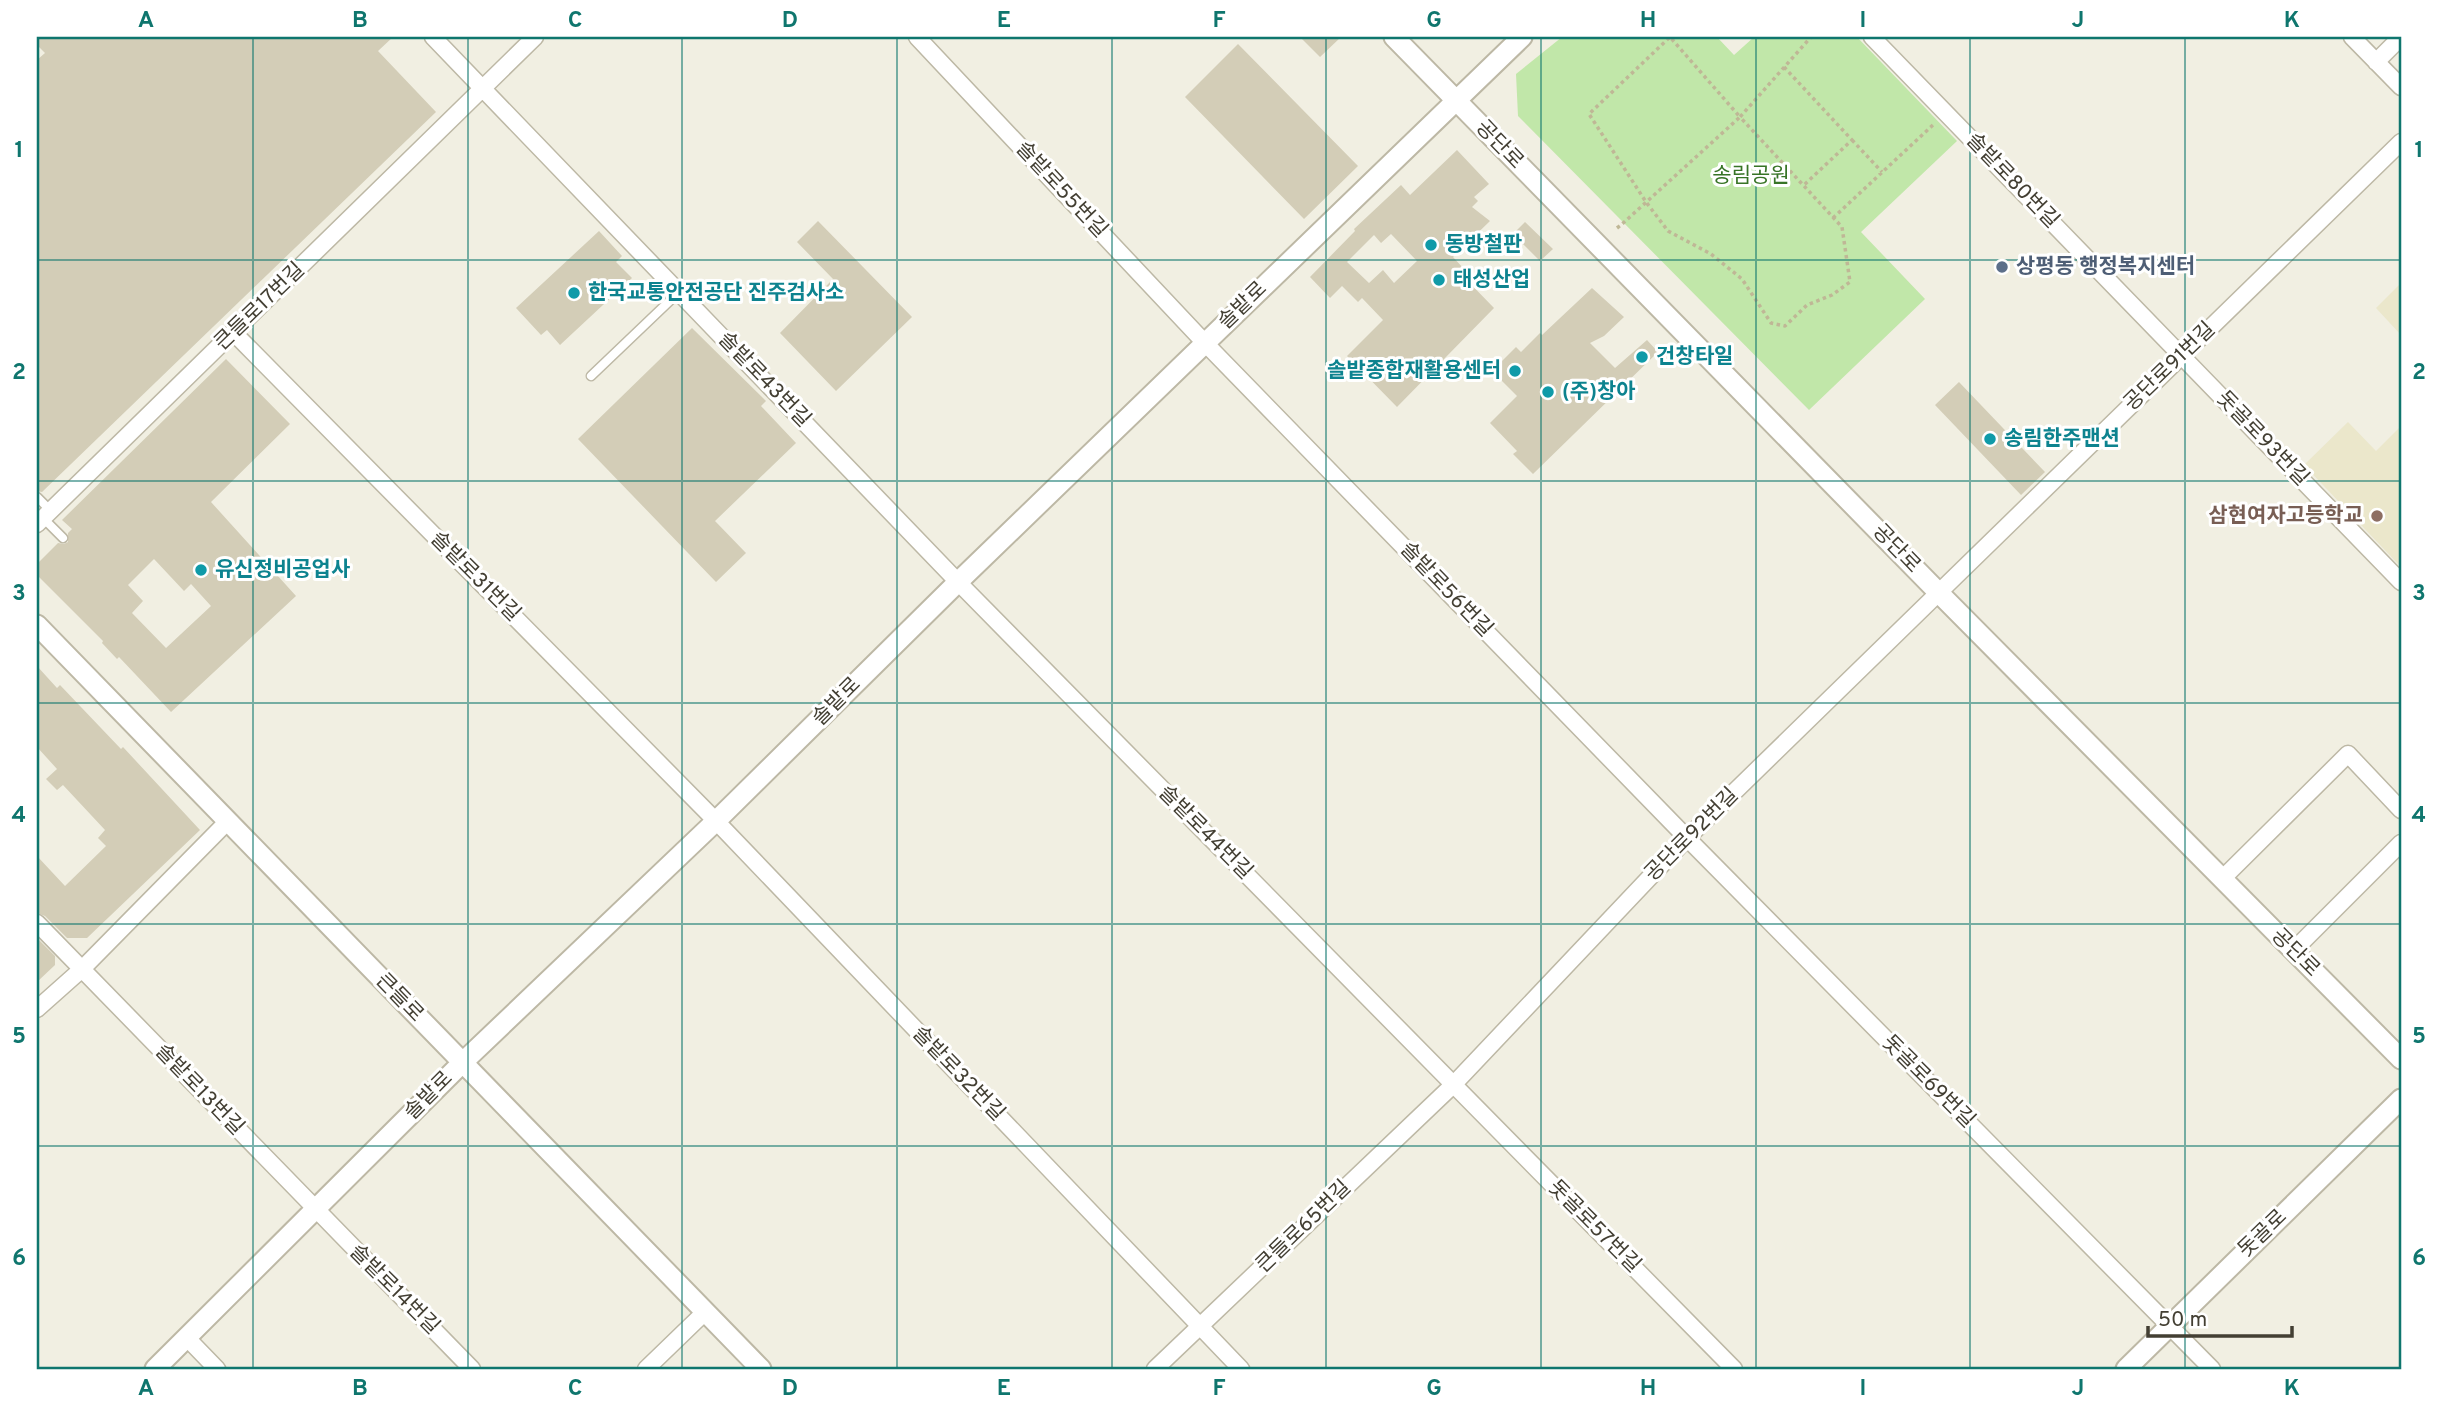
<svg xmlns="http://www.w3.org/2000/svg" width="2438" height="1406" font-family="Overpass,'Noto Sans KR',sans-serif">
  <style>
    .education { fill: #ebe7cb }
    .green { fill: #c1e7a9 }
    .building { fill: #d3cdb7; fill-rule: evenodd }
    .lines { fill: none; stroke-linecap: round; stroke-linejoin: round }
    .service-casing { stroke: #bdb8a5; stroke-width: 11 }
    .minor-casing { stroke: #bdb8a5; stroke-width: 19 }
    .tertiary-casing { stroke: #bdb8a5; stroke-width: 23 }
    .path { stroke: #bfb796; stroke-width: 3.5; stroke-dasharray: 3.5 3.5; stroke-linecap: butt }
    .service { stroke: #fff; stroke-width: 8 }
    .minor { stroke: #fff; stroke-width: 16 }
    .tertiary { stroke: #fff; stroke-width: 19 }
    .grid { fill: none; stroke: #0f766e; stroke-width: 2; stroke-opacity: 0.55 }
    .culture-dot { fill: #0f9aa8; stroke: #fff; stroke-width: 2.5 }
    .service-dot { fill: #5c6f8a; stroke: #fff; stroke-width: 2.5 }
    .education-dot { fill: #8d6e63; stroke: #fff; stroke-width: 2.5 }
    .labels { text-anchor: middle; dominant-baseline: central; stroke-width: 6; stroke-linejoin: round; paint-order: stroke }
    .street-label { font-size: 21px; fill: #433f33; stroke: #fff }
    .park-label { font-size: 21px; fill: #377426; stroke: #fff }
    .culture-label { font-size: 21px; font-weight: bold; fill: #0d838f; stroke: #fff; text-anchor: start }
    .service-label { font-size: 21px; font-weight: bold; fill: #4e5e75; stroke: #fff; text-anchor: start }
    .education-label { font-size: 21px; font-weight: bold; fill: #785e54; stroke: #fff; text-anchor: end }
    .neatline { fill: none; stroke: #0f766e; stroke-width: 2.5 }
    .grid-label { font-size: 23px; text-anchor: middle; font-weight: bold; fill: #0f766e }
  </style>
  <rect width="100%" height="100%" fill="#f1efe2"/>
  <path class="education" d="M 2401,283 L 2401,335 L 2376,308 Z
    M 2348,422 L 2376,451 L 2401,426 L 2401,567 L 2304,465 Z"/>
  <path class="green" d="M 1562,37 L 1717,37 L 1734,55 L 1754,37 L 1857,37 L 1957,141 L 1861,232 L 1925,299 L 1809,410 L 1518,116 L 1516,74 Z"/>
  <path class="building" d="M 37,37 L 393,37 L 378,51 L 436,112 L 42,492 L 37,491 L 37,60 L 45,53 L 37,45 Z
    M 1300,37 L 1341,37 L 1320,57 Z
    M 1238,44 L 1358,166 L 1304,219 L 1185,97 Z
    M 1457,150 L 1489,184 L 1474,197 L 1478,201 L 1472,207 L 1490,221 L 1453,257 L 1464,269 L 1460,273 L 1494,308 L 1397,407 L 1347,356 L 1383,320 L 1362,298 L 1358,302 L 1342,286 L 1330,298 L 1310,277 L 1355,231 L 1354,229 L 1401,185 L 1410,195 ZM 1391,234 L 1417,261 L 1394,283 L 1383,270 L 1369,283 L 1347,262 L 1374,235 L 1381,243 Z
    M 818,221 L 912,317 L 836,391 L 780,333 L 833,279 L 797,242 Z
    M 1525,222 L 1553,249 L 1540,261 L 1513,234 Z
    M 599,231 L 622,256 L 616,262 L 632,278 L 560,345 L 547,330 L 541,335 L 516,308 Z
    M 1592,288 L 1624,317 L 1604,336 L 1590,343 L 1615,368 L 1647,340 L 1658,352 L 1533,474 L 1513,454 L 1517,451 L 1490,423 L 1517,396 L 1492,371 L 1516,347 L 1521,352 L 1540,333 L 1542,335 Z
    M 692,328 L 766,401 L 761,406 L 796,443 L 715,521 L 746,553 L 716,582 L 578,439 Z
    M 226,359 L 290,424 L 211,502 L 296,596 L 171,712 L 119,657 L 117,659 L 102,643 L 103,641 L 37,575 L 37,564 L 58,543 L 64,544 L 68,542 L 68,533 L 72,529 L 62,520 ZM 154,559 L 184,591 L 191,584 L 211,606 L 166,648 L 132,613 L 143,601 L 128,585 Z
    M 1959,382 L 2045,472 L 2021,495 L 1935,405 Z
    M 37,666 L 57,688 L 60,685 L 121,749 L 123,747 L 200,830 L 87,938 L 67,938 L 45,916 L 37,913 L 37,856 L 65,886 L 106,846 L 98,838 L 105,830 L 63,785 L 57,790 L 46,779 L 57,769 L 37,747 Z
    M 37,938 L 55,956 L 55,965 L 37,982 Z"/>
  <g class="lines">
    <g class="service-casing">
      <path id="service" d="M 591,376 L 679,292
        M 37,497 L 51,511
        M 43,518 L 63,538"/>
    </g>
    <g class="minor-casing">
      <path id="minor" d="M 433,37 L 958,582 L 1734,1369
        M 917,37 L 1205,343 L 1687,838 L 2212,1369
        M 1872,37 L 2401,582
        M 2352,37 L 2401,87
        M 2376,62 L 2401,37
        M 234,333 L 716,821 L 1241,1369
        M 37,524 L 535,37
        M 2222,879 L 2348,754 L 2401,810
        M 37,923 L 472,1369
        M 2293,951 L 2401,843
        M 37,1009 L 82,969 L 227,822
        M 187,1338 L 217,1369
        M 646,1369 L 705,1312
        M 1155,1369 L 1453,1085 L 1687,838 L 2401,142"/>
    </g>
    <g class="tertiary-casing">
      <path id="tertiary" d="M 1394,37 L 1938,592 L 2401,1059
        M 37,625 L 761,1369
        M 155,1369 L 462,1063 L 716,821 L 958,582 L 1522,37
        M 2126,1369 L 2401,1099"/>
    </g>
    <path class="path" d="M 1784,67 L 1852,140 L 1804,185
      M 1852,140 L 1882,172
      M 1833,218 L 1934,124
      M 1617,228 L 1621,225 L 1740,117 L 1670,37 L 1589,114 L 1646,202 L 1668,231 L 1711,254 L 1742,279 L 1771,323 L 1785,326 L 1807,305 L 1832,295 L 1850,282 L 1842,227 L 1740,117 L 1811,37"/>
    <use href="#service" class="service"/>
    <use href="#minor" class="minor"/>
    <use href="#tertiary" class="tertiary"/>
  </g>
  <path class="grid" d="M 253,37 L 253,1369M 468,37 L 468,1369M 682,37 L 682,1369M 897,37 L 897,1369M 1112,37 L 1112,1369M 1326,37 L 1326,1369M 1541,37 L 1541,1369M 1756,37 L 1756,1369M 1970,37 L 1970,1369M 2185,37 L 2185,1369M 37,260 L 2401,260M 37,481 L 2401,481M 37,703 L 2401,703M 37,924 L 2401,924M 37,1146 L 2401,1146"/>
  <g class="culture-dot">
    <circle cx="1431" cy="245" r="7"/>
    <circle cx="1439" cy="280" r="7"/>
    <circle cx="574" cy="293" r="7"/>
    <circle cx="1642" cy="357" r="7"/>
    <circle cx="1515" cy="371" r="7"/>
    <circle cx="1548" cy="392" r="7"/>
    <circle cx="1990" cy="439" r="7"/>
    <circle cx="201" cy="570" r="7"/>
  </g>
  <circle class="service-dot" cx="2002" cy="267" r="7"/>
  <circle class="education-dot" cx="2377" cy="516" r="7"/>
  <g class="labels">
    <g class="street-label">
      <text transform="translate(1499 145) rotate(46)">공단로</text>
      <text transform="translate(2012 181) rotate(46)">솔밭로80번길</text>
      <text transform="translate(1061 190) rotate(47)">솔밭로55번길</text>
      <text transform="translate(1243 306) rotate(-44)">솔밭로</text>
      <text transform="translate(260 307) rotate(-44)">큰들로17번길</text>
      <text transform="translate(2170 367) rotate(-44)">공단로91번길</text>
      <text transform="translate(764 380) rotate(46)">솔밭로43번길</text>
      <text transform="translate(2262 439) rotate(46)">돗골로93번길</text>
      <text transform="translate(1896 549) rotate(46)">공단로</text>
      <text transform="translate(475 577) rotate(45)">솔밭로31번길</text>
      <text transform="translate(1446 590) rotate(46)">솔밭로56번길</text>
      <text transform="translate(837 702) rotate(-45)">솔밭로</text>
      <text transform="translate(1205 833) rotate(45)">솔밭로44번길</text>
      <text transform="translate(1692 835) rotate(-45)">공단로92번길</text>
      <text transform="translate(2295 953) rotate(45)">공단로</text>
      <text transform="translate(399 998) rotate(46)">큰들로</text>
      <text transform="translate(958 1074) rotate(46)">솔밭로32번길</text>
      <text transform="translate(1928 1082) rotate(45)">돗골로69번길</text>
      <text transform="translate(199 1090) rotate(46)">솔밭로13번길</text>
      <text transform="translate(429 1096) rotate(-45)">솔밭로</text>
      <text transform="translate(1304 1227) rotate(-44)">큰들로65번길</text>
      <text transform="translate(1594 1227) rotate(45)">돗골로57번길</text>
      <text transform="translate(2263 1234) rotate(-44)">돗골로</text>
      <text transform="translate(394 1290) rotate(45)">솔밭로14번길</text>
    </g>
    <g class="park-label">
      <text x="1751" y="176">송림공원</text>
    </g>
    <g class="culture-label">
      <text x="1445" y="245">동방철판</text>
      <text x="1453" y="280">태성산업</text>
      <text x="588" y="293">한국교통안전공단 진주검사소</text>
      <text x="1656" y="357">건창타일</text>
      <text x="1501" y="371" text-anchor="end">솔밭종합재활용센터</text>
      <text x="1562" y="392">(주)창아</text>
      <text x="2004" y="439">송림한주맨션</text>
      <text x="215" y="570">유신정비공업사</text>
    </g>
    <g class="service-label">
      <text x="2016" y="267">상평동 행정복지센터</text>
    </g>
    <g class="education-label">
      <text x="2363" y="516">삼현여자고등학교</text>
    </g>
  </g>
  <rect width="2438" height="1406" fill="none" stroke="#ffffff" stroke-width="77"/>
  <path d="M2148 1326v10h144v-10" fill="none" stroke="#433f33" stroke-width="3.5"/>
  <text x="2158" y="1326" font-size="21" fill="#433f33" stroke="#ffffff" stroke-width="5" paint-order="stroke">50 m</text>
  <rect x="38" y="38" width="2362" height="1330" class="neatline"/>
  <g class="grid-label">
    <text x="146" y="27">A</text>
    <text x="360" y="27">B</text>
    <text x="575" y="27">C</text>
    <text x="790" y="27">D</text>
    <text x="1004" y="27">E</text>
    <text x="1219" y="27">F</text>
    <text x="1434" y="27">G</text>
    <text x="1648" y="27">H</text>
    <text x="1863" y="27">I</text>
    <text x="2078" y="27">J</text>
    <text x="2292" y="27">K</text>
    <text x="19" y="157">1</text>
    <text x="2419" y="157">1</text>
    <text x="19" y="379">2</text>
    <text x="2419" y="379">2</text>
    <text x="19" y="600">3</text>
    <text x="2419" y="600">3</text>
    <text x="19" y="822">4</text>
    <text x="2419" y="822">4</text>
    <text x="19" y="1043">5</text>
    <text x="2419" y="1043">5</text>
    <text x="19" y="1265">6</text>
    <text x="2419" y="1265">6</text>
    <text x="146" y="1395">A</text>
    <text x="360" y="1395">B</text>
    <text x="575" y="1395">C</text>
    <text x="790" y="1395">D</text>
    <text x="1004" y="1395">E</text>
    <text x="1219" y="1395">F</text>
    <text x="1434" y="1395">G</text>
    <text x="1648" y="1395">H</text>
    <text x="1863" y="1395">I</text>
    <text x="2078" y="1395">J</text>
    <text x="2292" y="1395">K</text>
  </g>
</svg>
